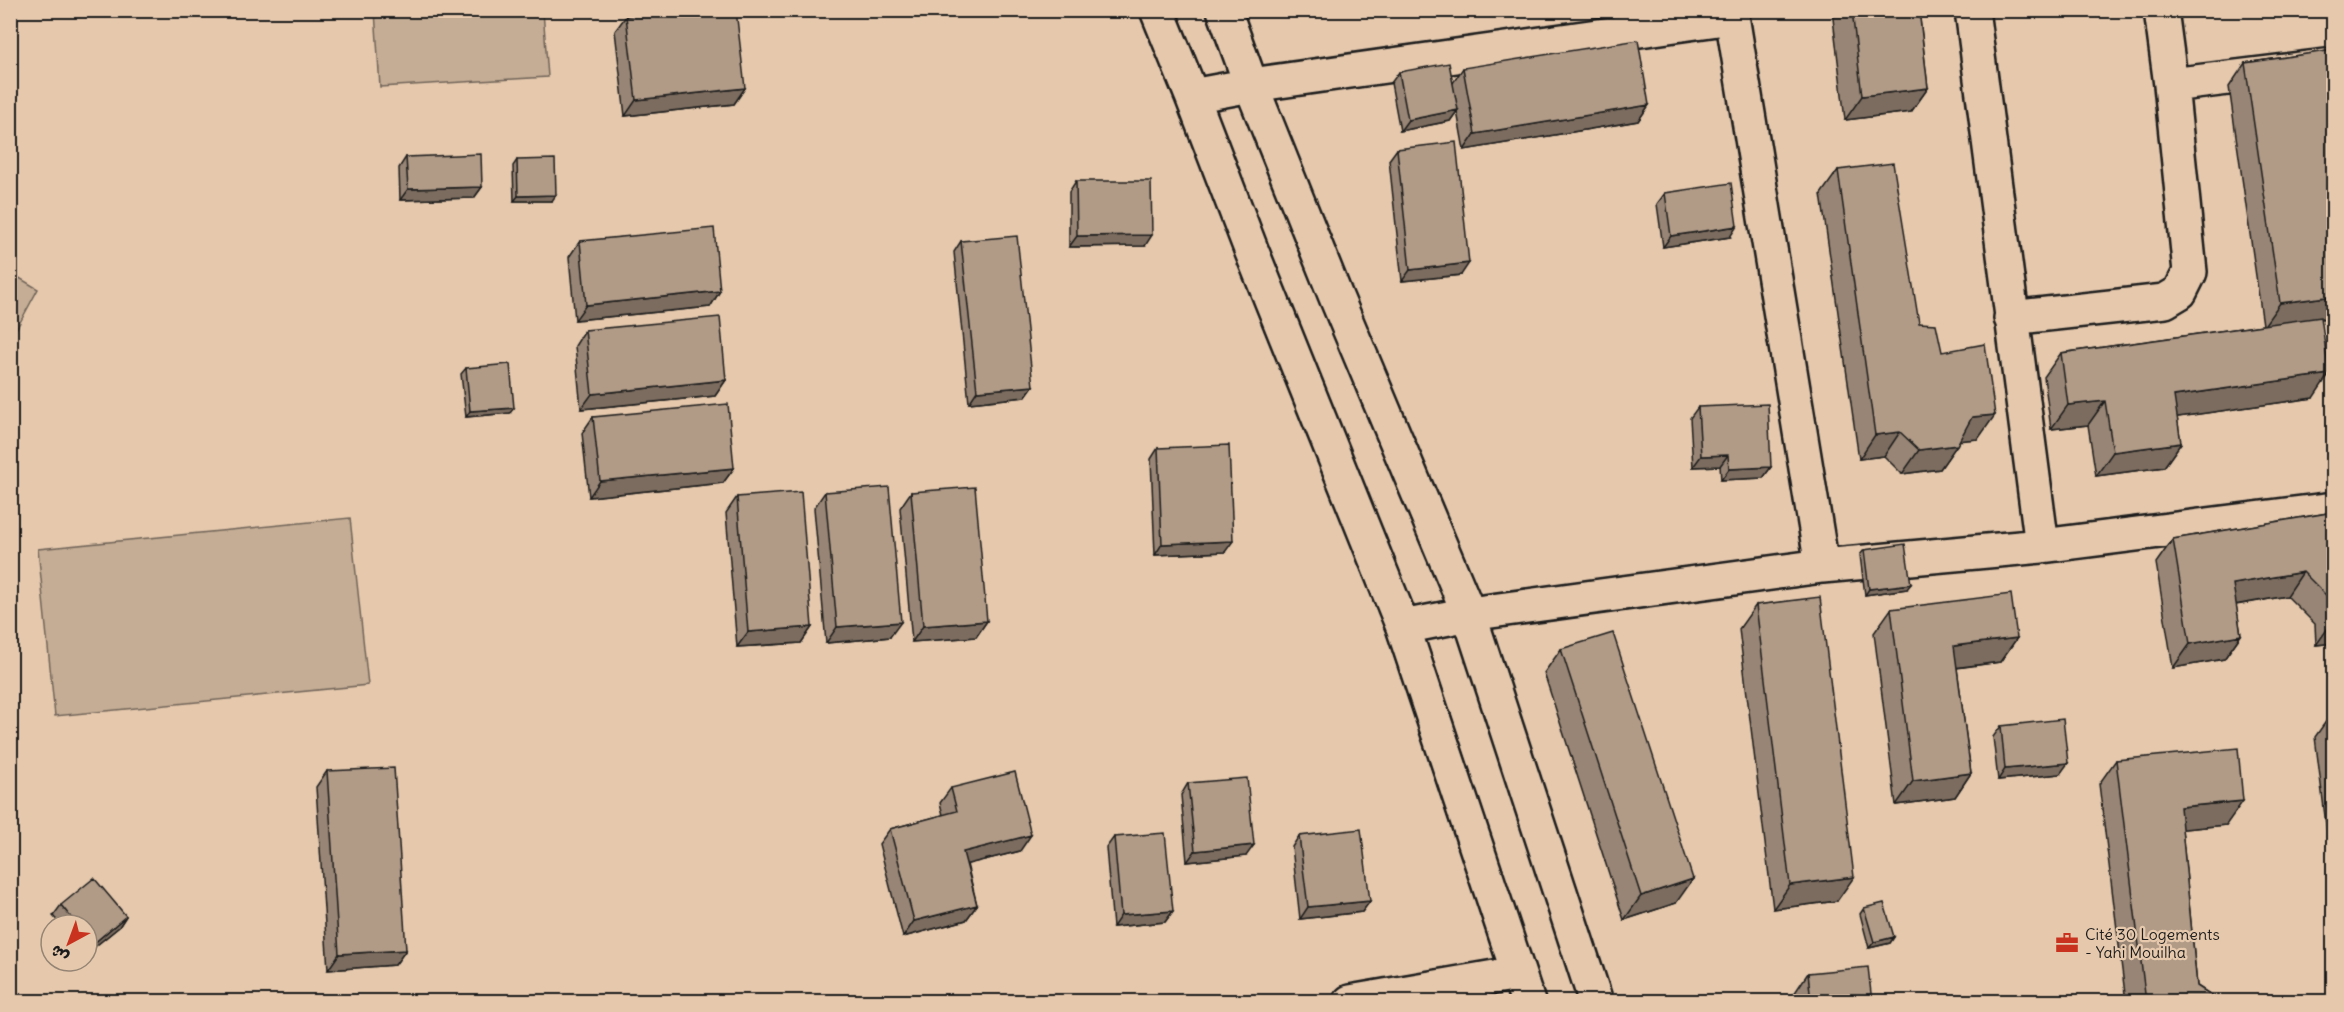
<svg xmlns="http://www.w3.org/2000/svg" width="2344" height="1012" font-family="Delius,'Playpen Sans Arabic',sans-serif">
  <style>
    .garden { fill: #c5ad95; stroke: #706458; stroke-width: 1.5 }
    .lines { fill: none; stroke-linecap: round; stroke-linejoin: round }
    .minor-casing { stroke: #1c1c1c; stroke-width: 38 }
    .minor { stroke: #e6c9ad; stroke-width: 33 }
    .wall { fill: #988574; stroke: #1c1c1c; stroke-width: 1.5 }
    .shaded-wall { fill: #7c6c5e; stroke: #1c1c1c; stroke-width: 1.5 }
    .building { fill: #b19b87; stroke: #1c1c1c; stroke-width: 1.5 }
    .labels { text-anchor: middle; dominant-baseline: central; stroke-width: 4.5; stroke-linejoin: round; paint-order: stroke }
    .poi-label { font-size: 16px; fill: #1c1c1c; stroke: #e6c9ad; text-anchor: start }
  </style>
  <rect width="100%" height="100%" fill="#e6c9ad"/>
  <filter id="ink" filterUnits="userSpaceOnUse"><feTurbulence type="fractalNoise" baseFrequency=".0167" numOctaves="2"/><feDisplacementMap in="SourceGraphic" scale="12" xChannelSelector="R" yChannelSelector="G"/><feConvolveMatrix kernelMatrix="1 2 1 2 8 2 1 2 1" color-interpolation-filters="sRGB"/></filter>
  <g filter="url(#ink)">
    <path class="garden" d="M 375,11 L 543,11 L 548,77 L 380,87 Z
      M 11,273 L 38,289 L 11,339 Z
      M 350,518 L 368,685 L 55,716 L 38,549 Z"/>
    <g class="lines">
      <g class="minor-casing">
        <path id="minor" d="M 1157,10 L 1192,96 L 1252,252 L 1403,627 L 1528,1002
          M 1224,10 L 1251,85 L 1336,297 L 1469,614 L 1596,1002
          M 1731,10 L 1822,566
          M 1972,10 L 2042,546
          M 2171,85 L 2334,65
          M 1192,96 L 1251,85 L 1732,17
          M 2011,318 L 2165,301 L 2180,292 L 2190,272 L 2171,85 L 2161,10
          M 1403,627 L 1469,614 L 1822,566 L 2042,546 L 2334,509
          M 1350,1002 L 1518,973"/>
      </g>
      <use href="#minor" class="minor"/>
    </g>
    <path class="wall" d="M 1832,10 L 1919,10 L 1928,88 L 1911,112 L 1845,120 Z
      M 626,16 L 745,88 L 734,104 L 625,116 L 615,31 Z
      M 2334,50 L 2334,317 L 2321,319 L 2313,398 L 2177,417 L 2181,443 L 2164,467 L 2096,476 L 2088,425 L 2051,429 L 2044,377 L 2061,353 L 2263,325 L 2229,87 L 2245,63 Z
      M 1463,68 L 1649,105 L 1638,121 L 1464,150 L 1457,111 L 1450,121 L 1400,131 L 1391,83 L 1399,72 L 1453,83 Z
      M 1397,149 L 1461,275 L 1402,281 L 1389,160 Z
      M 406,157 L 482,187 L 474,198 L 400,200 L 399,168 Z
      M 517,160 L 552,201 L 514,201 L 513,166 Z
      M 1838,170 L 1978,439 L 1960,440 L 1940,469 L 1902,474 L 1884,456 L 1859,459 L 1821,194 Z
      M 1076,181 L 1145,246 L 1069,247 L 1069,192 Z
      M 1665,193 L 1730,237 L 1663,247 L 1657,204 Z
      M 580,241 L 720,291 L 710,307 L 575,320 L 569,257 Z
      M 961,241 L 1033,386 L 1025,397 L 969,403 L 954,252 Z
      M 585,330 L 726,380 L 715,396 L 581,409 L 575,346 Z
      M 466,368 L 510,413 L 466,417 L 461,374 Z
      M 1698,407 L 1771,467 L 1763,478 L 1721,480 L 1720,466 L 1693,467 L 1690,418 Z
      M 593,417 L 734,468 L 723,483 L 589,497 L 582,433 Z
      M 1158,448 L 1225,552 L 1155,555 L 1151,459 Z
      M 825,492 L 890,637 L 826,643 L 814,508 Z
      M 911,492 L 987,621 L 976,637 L 912,642 L 900,508 Z
      M 737,497 L 812,627 L 801,643 L 737,647 L 726,513 Z
      M 2334,512 L 2334,643 L 2316,645 L 2315,624 L 2287,596 L 2236,605 L 2241,635 L 2224,659 L 2173,668 L 2156,563 L 2173,539 Z
      M 1864,550 L 1907,589 L 1865,595 L 1860,555 Z
      M 1756,605 L 1837,901 L 1773,909 L 1739,629 Z
      M 1891,609 L 2017,638 L 2000,662 L 1957,668 L 1971,773 L 1955,797 L 1896,805 L 1874,633 Z
      M 1561,649 L 1676,903 L 1624,920 L 1544,673 Z
      M 2332,713 L 2334,713 L 2334,888 L 2315,737 Z
      M 2001,726 L 2060,774 L 1998,780 L 1993,737 Z
      M 2116,760 L 2226,825 L 2182,829 L 2197,986 L 2222,1002 L 2126,1002 L 2099,784 Z
      M 327,771 L 406,950 L 395,965 L 328,970 L 316,787 Z
      M 1188,783 L 1246,856 L 1187,862 L 1181,795 Z
      M 951,788 L 1020,851 L 967,864 L 977,905 L 966,920 L 903,937 L 879,844 L 890,829 L 943,815 L 940,803 Z
      M 1299,836 L 1370,901 L 1362,912 L 1300,919 L 1292,847 Z
      M 1114,837 L 1173,911 L 1165,922 L 1113,927 L 1106,848 Z
      M 61,905 L 126,916 L 119,927 L 87,953 L 87,925 L 61,925 L 53,916 Z
      M 1864,908 L 1894,937 L 1890,943 L 1869,948 L 1860,914 Z
      M 1808,973 L 1872,1002 L 1792,1002 L 1792,997 Z"/>
    <path class="shaded-wall" d="M 791,10 L 815,10 L 814,12 L 787,15 Z
      M 745,88 L 734,104 L 625,116 L 636,100 Z
      M 1928,88 L 1911,112 L 1845,120 L 1862,96 Z
      M 1649,105 L 1638,121 L 1464,150 L 1475,134 Z
      M 1458,110 L 1450,121 L 1400,131 L 1408,120 Z
      M 482,187 L 474,198 L 400,200 L 408,189 Z
      M 556,195 L 552,201 L 514,201 L 518,196 Z
      M 1737,226 L 1730,237 L 1663,247 L 1671,236 Z
      M 1152,235 L 1145,246 L 1069,247 L 1077,236 Z
      M 1469,263 L 1461,275 L 1402,281 L 1410,270 Z
      M 720,291 L 710,307 L 575,320 L 586,305 Z
      M 2334,296 L 2334,317 L 2263,327 L 2280,303 Z
      M 2329,374 L 2313,398 L 2157,420 L 2174,396 Z
      M 726,380 L 715,396 L 581,409 L 592,394 Z
      M 1033,386 L 1025,397 L 969,403 L 977,391 Z
      M 2105,401 L 2088,425 L 2051,429 L 2068,405 Z
      M 514,408 L 510,413 L 466,417 L 470,411 Z
      M 1995,415 L 1978,439 L 1955,441 L 1972,417 Z
      M 1900,432 L 1884,456 L 1859,459 L 1875,435 Z
      M 2181,443 L 2164,467 L 2096,476 L 2113,452 Z
      M 1957,445 L 1940,469 L 1902,474 L 1919,450 Z
      M 1728,455 L 1720,466 L 1693,467 L 1701,456 Z
      M 1771,467 L 1763,478 L 1721,480 L 1729,469 Z
      M 734,468 L 723,483 L 589,497 L 600,481 Z
      M 1233,541 L 1225,552 L 1155,555 L 1162,544 Z
      M 2303,572 L 2287,596 L 2216,608 L 2233,584 Z
      M 1911,584 L 1907,589 L 1865,595 L 1869,589 Z
      M 987,621 L 976,637 L 912,642 L 923,626 Z
      M 2334,621 L 2334,643 L 2316,645 L 2333,621 Z
      M 901,622 L 890,637 L 826,643 L 837,627 Z
      M 812,627 L 801,643 L 737,647 L 748,632 Z
      M 2241,635 L 2224,659 L 2173,668 L 2190,644 Z
      M 2017,638 L 2000,662 L 1938,670 L 1954,646 Z
      M 2068,763 L 2060,774 L 1998,780 L 2005,769 Z
      M 1971,773 L 1955,797 L 1896,805 L 1913,781 Z
      M 2243,801 L 2226,825 L 2163,831 L 2180,807 Z
      M 1031,835 L 1020,851 L 952,868 L 963,852 Z
      M 1254,845 L 1246,856 L 1187,862 L 1195,851 Z
      M 1854,877 L 1837,901 L 1773,909 L 1790,885 Z
      M 1693,879 L 1676,903 L 1624,920 L 1641,896 Z
      M 1370,901 L 1362,912 L 1300,919 L 1308,907 Z
      M 977,905 L 966,920 L 903,937 L 914,921 Z
      M 1173,911 L 1165,922 L 1113,927 L 1121,915 Z
      M 126,916 L 119,927 L 87,953 L 93,944 Z
      M 1894,937 L 1890,943 L 1869,948 L 1874,942 Z
      M 406,950 L 395,965 L 328,970 L 339,954 Z"/>
    <path class="building" d="M 675,10 L 736,10 L 745,88 L 636,100 L 626,16 Z
      M 1852,10 L 1919,10 L 1928,88 L 1862,96 Z
      M 1638,40 L 1649,105 L 1475,134 L 1463,68 Z
      M 2334,50 L 2334,296 L 2280,303 L 2245,63 Z
      M 1449,63 L 1458,110 L 1408,120 L 1399,72 Z
      M 1456,142 L 1469,263 L 1410,270 L 1397,149 Z
      M 481,154 L 482,187 L 408,189 L 406,157 Z
      M 555,159 L 556,195 L 518,196 L 517,160 Z
      M 1893,163 L 1919,323 L 1936,324 L 1942,352 L 1985,344 L 1995,415 L 1972,417 L 1957,445 L 1919,450 L 1900,432 L 1875,435 L 1838,170 Z
      M 1076,181 L 1151,181 L 1152,235 L 1077,236 Z
      M 1731,183 L 1737,226 L 1671,236 L 1665,193 Z
      M 714,228 L 720,291 L 586,305 L 580,241 Z
      M 1017,236 L 1033,386 L 977,391 L 961,241 Z
      M 720,317 L 726,380 L 592,394 L 585,330 Z
      M 2321,317 L 2329,374 L 2174,396 L 2181,443 L 2113,452 L 2105,401 L 2068,405 L 2061,353 Z
      M 510,364 L 514,408 L 470,411 L 466,368 Z
      M 728,404 L 734,468 L 600,481 L 593,417 Z
      M 1768,404 L 1771,467 L 1729,469 L 1728,455 L 1701,456 L 1698,407 Z
      M 1229,445 L 1233,541 L 1162,544 L 1158,448 Z
      M 889,487 L 901,622 L 837,627 L 825,492 Z
      M 975,487 L 987,621 L 923,626 L 911,492 Z
      M 801,492 L 812,627 L 748,632 L 737,497 Z
      M 2334,512 L 2334,621 L 2333,621 L 2331,600 L 2303,572 L 2233,584 L 2241,635 L 2190,644 L 2173,539 Z
      M 1905,544 L 1911,584 L 1869,589 L 1864,550 Z
      M 2011,594 L 2017,638 L 1954,646 L 1971,773 L 1913,781 L 1891,609 Z
      M 1820,597 L 1854,877 L 1790,885 L 1756,605 Z
      M 1613,633 L 1693,879 L 1641,896 L 1561,649 Z
      M 2063,719 L 2068,763 L 2005,769 L 2001,726 Z
      M 2238,748 L 2243,801 L 2180,807 L 2197,986 L 2222,1002 L 2146,1002 L 2116,760 Z
      M 394,768 L 406,950 L 339,954 L 327,771 Z
      M 1015,772 L 1031,835 L 963,852 L 977,905 L 914,921 L 890,829 L 957,811 L 951,788 Z
      M 1247,778 L 1254,845 L 1195,851 L 1188,783 Z
      M 1361,829 L 1370,901 L 1308,907 L 1299,836 Z
      M 1165,833 L 1173,911 L 1121,915 L 1114,837 Z
      M 94,878 L 126,916 L 93,944 L 87,937 L 87,925 L 77,925 L 61,905 Z
      M 1884,903 L 1894,937 L 1874,942 L 1864,908 Z
      M 1868,967 L 1872,1002 L 1811,1002 L 1808,973 Z"/>
  </g>
  <defs>
    <g id="office-bare" transform="scale(1.8)"><path d="M-6-3h4V-5.5h4V-3h4V5H-6ZM-1-4.5V-3h2v-1.5ZM-6 0V1H6V0Z" fill="#c8321e" stroke="#e6c9ad" stroke-width="2.5" paint-order="stroke"/></g>
  </defs>
  <g fill-rule="evenodd">
    <use href="#office-bare" x="2067" y="943"/>
  </g>
  <g class="labels">
    <g class="poi-label">
      <text x="2085" y="934">Cité 30 Logements<tspan x="2085" dy="18">- Yahi Mouilha</tspan></text>
    </g>
  </g>
  <rect width="2344" height="1012" fill="none" stroke="#e6c9ad" stroke-width="36"/>
  <rect x="18" y="18" width="2308" height="976" fill="none" stroke="#1c1c1c" stroke-width="2" filter="url(#ink)"/>
  <g transform="translate(69 943) rotate(221)"><circle r="28" fill="#e6c9ad" stroke="#958473" stroke-width="1.5"/>
  <path d="M0-4.5L10 22L0 15L-10 22Z" fill="#c8321e"/>
  <text y="-9" font-size="16" font-weight="bold" text-anchor="middle" fill="#1c1c1c">ش</text>
  </g>
</svg>
